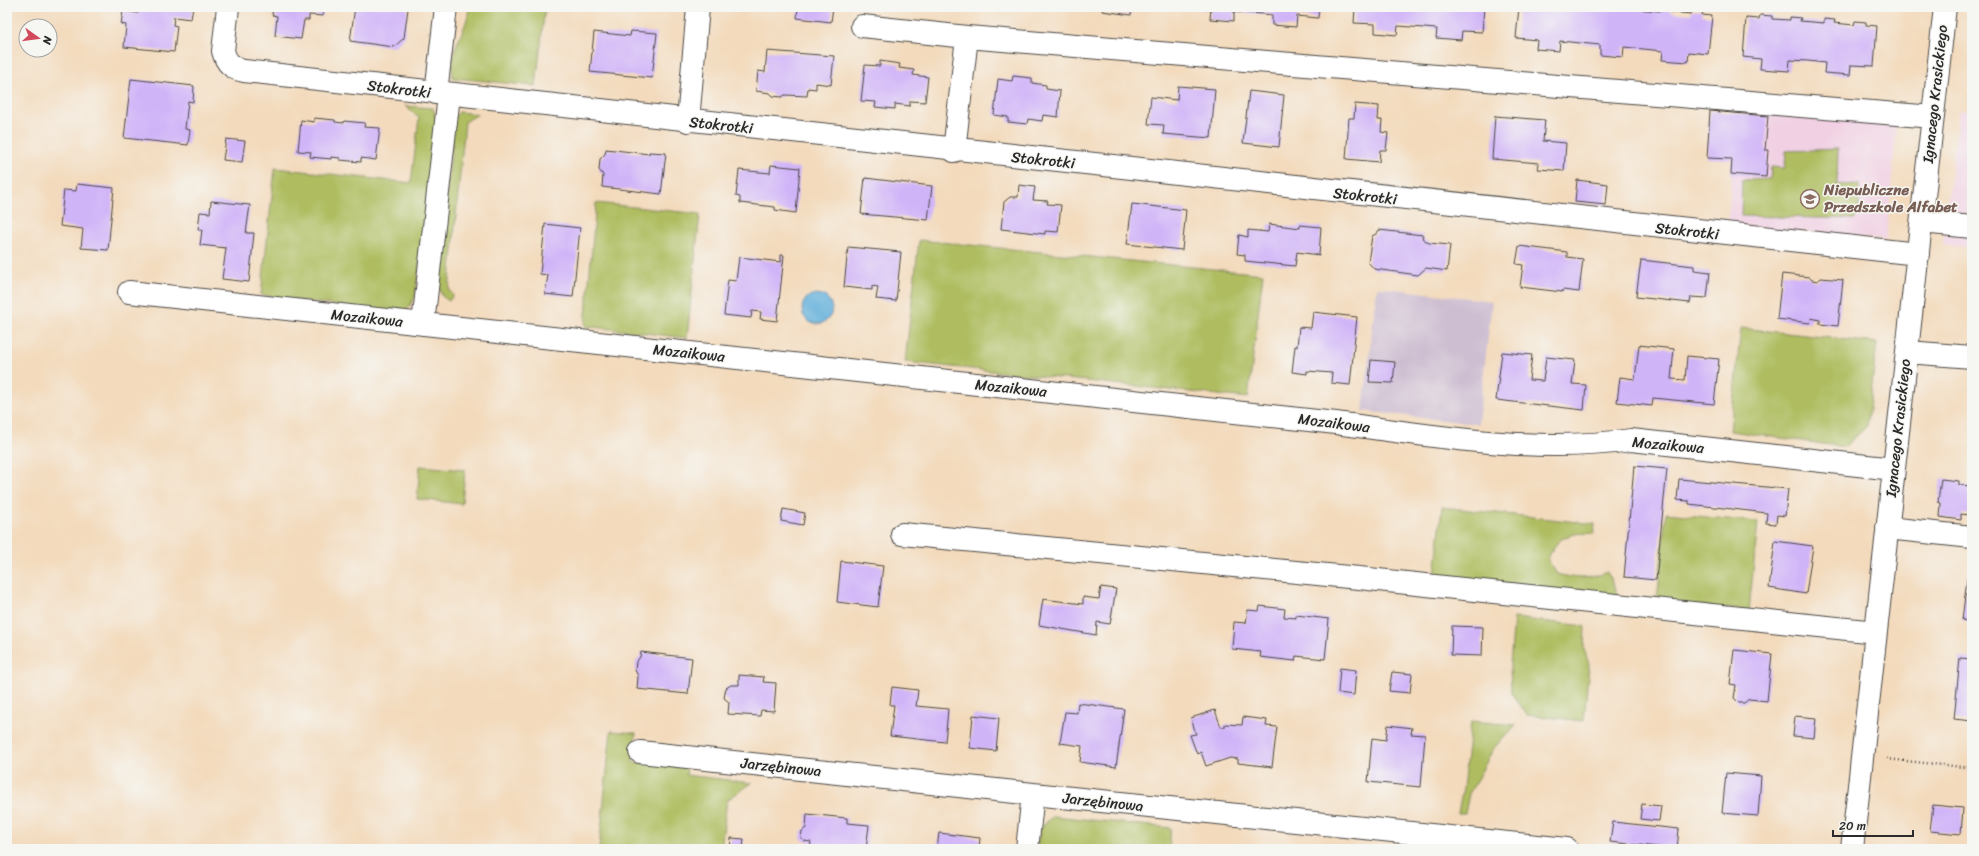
<svg xmlns="http://www.w3.org/2000/svg" width="1979" height="856" font-family="Sriracha,sans-serif">
  <style>
    .built { fill: #f1d0e3 }
    .industrial { fill: #cebed1 }
    .green { fill: #afbd60; stroke: #6d7446 }
    .water { fill: #61afda; stroke: #466d82 }
    .building { fill: #d0b4f8 }
    .lines { fill: none; stroke-linecap: round; stroke-linejoin: round }
    .minor-casing { stroke: #494541; stroke-width: 24 }
    .path { stroke: #494541; stroke-width: 2.5; stroke-dasharray: 1 3; stroke-linecap: butt }
    .minor { stroke: #fff; stroke-width: 22 }
    .labels { text-anchor: middle; dominant-baseline: central; stroke-width: 3; stroke-linejoin: round; paint-order: stroke }
    .street-label { font-size: 15px; fill: #2b2b2b; stroke: #f6f6f2 }
    .education-label { font-size: 15px; font-weight: bold; fill: #785e54; stroke: #f6f6f2; text-anchor: start }
  </style>
  <rect width="100%" height="100%" fill="#f6f6f2"/>
  <filter id="ink" filterUnits="userSpaceOnUse"><feTurbulence type="fractalNoise" baseFrequency=".025" numOctaves="2"/><feDisplacementMap in="SourceGraphic" scale="8" xChannelSelector="R" yChannelSelector="G"/><feConvolveMatrix kernelMatrix="1 2 1 2 8 2 1 2 1" color-interpolation-filters="sRGB"/></filter>
  <filter id="wash" filterUnits="userSpaceOnUse"><feTurbulence type="fractalNoise" baseFrequency=".012" numOctaves="4" result="noise"/><feDisplacementMap in="SourceGraphic" scale="16" xChannelSelector="R" yChannelSelector="G"/><feGaussianBlur stdDeviation="0.9" result="paint"/><feColorMatrix in="noise" values="0 0 0 0 0 0 0 0 0 0 0 0 0 0 0 0 0 1.4 0 .05"/><feComposite in="paint" operator="in"/></filter>
  <g filter="url(#wash)">
    <rect width="100%" height="100%" fill="#f3dabc"/>
    <path class="built" d="M 1959,110 L 1972,112 L 1972,248 L 1943,244 Z
      M 1767,113 L 1895,123 L 1896,135 L 1886,240 L 1728,224 L 1734,139 L 1766,142 Z"/>
    <path class="industrial" d="M 1377,287 L 1492,301 L 1478,424 L 1363,411 Z"/>
    <path class="green" d="M 469,7 L 545,7 L 536,86 L 453,78 C 447,47 467,35 469,7 Z
      M 405,106 L 433,108 L 438,124 L 415,297 L 404,315 L 261,295 L 275,168 L 411,183 L 419,118 Z
      M 459,112 L 478,114 L 465,122 L 449,290 L 453,295 L 449,301 L 442,296 L 437,281 L 455,116 Z
      M 1838,149 L 1837,185 L 1859,184 L 1859,215 L 1855,219 L 1741,216 L 1742,180 L 1770,179 L 1771,167 L 1785,168 L 1786,151 Z
      M 596,203 L 700,214 L 687,338 L 585,326 Z
      M 919,240 L 1263,274 L 1248,398 L 905,362 Z
      M 1741,328 L 1877,343 L 1867,426 L 1845,447 L 1730,431 Z
      M 420,466 L 465,470 L 462,504 L 417,499 Z
      M 1442,507 L 1595,524 L 1594,534 C 1571,531 1555,537 1548,560 L 1557,574 C 1576,579 1589,580 1607,572 L 1619,598 L 1435,576 Z
      M 1666,513 L 1758,522 L 1749,611 L 1657,601 Z
      M 1514,618 L 1585,626 L 1584,649 L 1589,664 L 1584,721 L 1527,715 L 1511,693 L 1510,664 Z
      M 1471,721 L 1516,725 L 1494,748 L 1469,794 L 1465,813 L 1458,813 L 1463,788 Z
      M 611,731 L 636,733 L 633,762 L 687,767 L 686,775 L 752,783 L 727,800 L 721,849 L 599,849 Z
      M 1053,816 L 1171,828 L 1169,849 L 1037,849 L 1039,829 Z"/>
    <path class="water" d="M802 309a15 15 0 1 1 30 0a15 15 0 1 1-30 0Z"/>
    <g id="blocks">
      <path class="building" d="M 139,7 L 193,7 L 191,19 L 174,17 L 173,25 L 177,26 L 174,52 L 124,47 L 126,25 L 121,24 L 123,11 L 138,13 Z
        M 273,7 L 324,7 L 323,16 L 309,15 L 309,20 L 304,20 L 301,39 L 275,36 L 277,16 L 272,15 Z
        M 355,7 L 401,7 L 408,9 L 404,38 L 394,47 L 350,41 Z
        M 798,7 L 833,7 L 831,22 L 797,18 Z
        M 1103,7 L 1132,7 L 1131,15 L 1102,11 Z
        M 1188,7 L 1319,7 L 1318,18 L 1297,16 L 1296,27 L 1272,25 L 1272,15 L 1263,14 L 1234,12 L 1234,21 L 1210,19 L 1211,10 L 1188,8 Z
        M 1355,7 L 1484,7 L 1482,32 L 1462,31 L 1461,40 L 1436,38 L 1437,29 L 1398,26 L 1397,35 L 1375,33 L 1375,24 L 1354,23 Z
        M 1519,7 L 1636,7 L 1636,9 L 1660,11 L 1660,7 L 1671,8 L 1670,12 L 1691,14 L 1692,10 L 1703,11 L 1702,15 L 1712,16 L 1708,54 L 1689,52 L 1688,62 L 1662,60 L 1663,51 L 1624,47 L 1623,57 L 1600,55 L 1600,45 L 1560,41 L 1559,51 L 1536,49 L 1537,40 L 1516,38 Z
        M 1760,15 L 1772,16 L 1772,19 L 1790,20 L 1790,17 L 1801,18 L 1800,21 L 1824,23 L 1824,19 L 1835,20 L 1834,23 L 1854,25 L 1855,21 L 1866,22 L 1866,25 L 1877,26 L 1874,66 L 1851,65 L 1850,75 L 1824,73 L 1825,63 L 1808,61 L 1790,60 L 1789,71 L 1760,69 L 1761,59 L 1743,57 L 1746,18 L 1759,19 Z
        M 631,31 L 657,33 L 652,78 L 590,72 L 594,32 L 630,36 Z
        M 767,51 L 834,56 L 831,85 L 816,83 L 816,89 L 808,88 L 807,96 L 785,95 L 782,97 L 773,96 L 770,93 L 756,91 L 758,71 L 765,72 Z
        M 880,61 L 900,64 L 899,68 L 914,70 L 913,75 L 928,77 L 925,102 L 910,101 L 910,106 L 895,104 L 895,109 L 875,107 L 876,102 L 861,101 L 865,65 L 880,66 Z
        M 1013,76 L 1032,78 L 1032,83 L 1046,85 L 1046,89 L 1060,91 L 1058,117 L 1043,115 L 1042,121 L 1028,119 L 1027,124 L 1008,122 L 1008,117 L 994,115 L 998,79 L 1012,81 Z
        M 131,79 L 194,86 L 193,102 L 188,101 L 185,129 L 190,130 L 188,145 L 124,138 Z
        M 1178,86 L 1215,89 L 1211,138 L 1163,134 L 1164,125 L 1148,124 L 1151,97 L 1177,100 Z
        M 1249,91 L 1284,95 L 1279,147 L 1243,143 Z
        M 1355,104 L 1379,106 L 1378,120 L 1382,120 L 1381,132 L 1388,133 L 1386,150 L 1380,150 L 1379,162 L 1346,159 L 1349,118 L 1354,118 Z
        M 1710,111 L 1768,116 L 1765,150 L 1768,150 L 1766,177 L 1731,174 L 1732,159 L 1707,158 Z
        M 1495,116 L 1545,120 L 1543,141 L 1566,143 L 1564,171 L 1538,169 L 1539,163 L 1492,159 Z
        M 314,118 L 335,120 L 335,122 L 344,123 L 344,121 L 365,123 L 364,127 L 380,128 L 376,160 L 361,158 L 361,162 L 340,160 L 340,158 L 331,157 L 331,159 L 310,157 L 311,152 L 298,151 L 301,120 L 314,122 Z
        M 226,139 L 245,141 L 242,162 L 223,160 Z
        M 606,149 L 649,154 L 649,152 L 666,153 L 661,194 L 602,187 L 603,175 L 599,170 L 600,159 L 605,154 Z
        M 771,165 L 800,168 L 796,213 L 775,210 L 775,207 L 740,203 L 740,197 L 736,196 L 739,170 L 770,173 Z
        M 865,178 L 932,186 L 928,220 L 861,214 Z
        M 1577,180 L 1608,184 L 1606,205 L 1575,202 Z
        M 77,184 L 114,188 L 108,250 L 81,248 L 83,229 L 60,226 L 64,190 L 76,191 Z
        M 1019,185 L 1035,187 L 1033,200 L 1048,201 L 1047,204 L 1061,205 L 1058,232 L 1045,231 L 1045,234 L 1001,229 L 1004,202 L 1010,197 L 1018,197 Z
        M 211,201 L 250,205 L 246,233 L 254,233 L 249,282 L 222,279 L 226,248 L 200,245 L 202,230 L 198,230 L 200,212 L 210,213 Z
        M 1132,204 L 1186,210 L 1182,250 L 1127,244 Z
        M 545,224 L 580,228 L 573,297 L 545,294 L 548,275 L 540,274 Z
        M 1269,224 L 1300,228 L 1300,225 L 1321,227 L 1319,255 L 1297,252 L 1295,266 L 1245,261 L 1245,255 L 1237,254 L 1239,235 L 1248,237 L 1248,230 L 1268,232 Z
        M 1379,230 L 1423,235 L 1422,238 L 1429,243 L 1450,245 L 1447,271 L 1426,268 L 1418,275 L 1374,269 L 1368,262 L 1372,236 L 1376,234 Z
        M 1519,246 L 1567,252 L 1567,257 L 1583,259 L 1579,292 L 1563,290 L 1562,292 L 1520,287 L 1523,265 L 1516,264 Z
        M 848,247 L 901,252 L 896,301 L 876,299 L 878,287 L 872,286 L 872,290 L 844,287 Z
        M 781,255 L 784,255 L 777,321 L 760,319 L 761,312 L 752,311 L 751,318 L 724,315 L 728,280 L 736,281 L 739,257 L 781,262 Z
        M 1641,260 L 1694,266 L 1694,270 L 1710,272 L 1707,298 L 1691,297 L 1690,303 L 1636,297 Z
        M 1782,274 L 1809,277 L 1812,280 L 1818,281 L 1821,278 L 1843,280 L 1838,326 L 1820,324 L 1820,320 L 1811,318 L 1810,323 L 1777,319 Z
        M 1313,312 L 1357,317 L 1350,385 L 1331,383 L 1332,373 L 1307,371 L 1307,374 L 1292,372 L 1295,346 L 1297,347 L 1299,327 L 1311,328 Z
        M 1639,345 L 1674,349 L 1671,379 L 1685,380 L 1687,356 L 1719,359 L 1714,404 L 1653,398 L 1652,406 L 1617,402 L 1620,377 L 1635,379 Z
        M 1502,352 L 1532,355 L 1529,380 L 1543,381 L 1546,357 L 1575,360 L 1572,384 L 1586,385 L 1584,410 L 1496,400 Z
        M 1371,360 L 1395,362 L 1393,383 L 1369,382 Z
        M 1634,466 L 1667,469 L 1656,580 L 1624,577 Z
        M 1679,479 L 1788,489 L 1785,516 L 1777,515 L 1776,524 L 1766,523 L 1767,513 L 1689,504 L 1689,501 L 1677,500 Z
        M 1941,479 L 1959,481 L 1959,485 L 1972,486 L 1972,509 L 1970,509 L 1970,515 L 1961,514 L 1961,520 L 1940,517 L 1941,503 L 1938,502 Z
        M 783,509 L 805,513 L 803,525 L 781,521 Z
        M 1775,541 L 1813,546 L 1806,594 L 1769,588 Z
        M 841,561 L 883,566 L 878,607 L 837,602 Z
        M 1967,579 L 1972,579 L 1972,622 L 1962,620 Z
        M 1101,587 L 1116,589 L 1110,624 L 1097,622 L 1096,635 L 1039,625 L 1043,599 L 1083,604 L 1083,597 L 1099,599 Z
        M 1260,606 L 1285,609 L 1284,617 L 1296,618 L 1296,615 L 1329,619 L 1325,659 L 1296,656 L 1295,661 L 1260,657 L 1261,652 L 1232,649 L 1234,622 L 1246,623 L 1248,610 L 1259,611 Z
        M 1452,626 L 1483,627 L 1482,656 L 1451,655 Z
        M 1734,650 L 1772,654 L 1767,701 L 1749,699 L 1744,703 L 1739,703 L 1734,698 L 1736,685 L 1730,684 Z
        M 641,652 L 692,658 L 688,694 L 637,689 L 638,676 L 635,670 L 636,662 L 640,657 Z
        M 1960,658 L 1972,659 L 1972,721 L 1954,719 Z
        M 1340,668 L 1356,670 L 1354,695 L 1338,693 Z
        M 1392,672 L 1412,674 L 1410,693 L 1389,691 Z
        M 739,675 L 764,677 L 763,682 L 776,683 L 774,711 L 761,710 L 760,716 L 728,714 L 729,702 L 724,698 L 726,688 L 731,685 L 739,685 Z
        M 892,687 L 918,690 L 916,706 L 948,709 L 945,742 L 890,736 L 894,705 L 890,705 Z
        M 1078,703 L 1124,709 L 1116,767 L 1080,762 L 1082,746 L 1060,743 L 1065,712 L 1077,713 Z
        M 1215,710 L 1221,727 L 1225,727 L 1225,724 L 1242,725 L 1243,717 L 1267,720 L 1266,726 L 1277,727 L 1272,767 L 1238,763 L 1238,759 L 1230,758 L 1206,766 L 1201,752 L 1197,754 L 1190,735 L 1196,734 L 1191,718 Z
        M 973,715 L 999,718 L 996,751 L 970,748 Z
        M 1795,716 L 1816,718 L 1814,738 L 1793,736 Z
        M 1388,725 L 1412,728 L 1411,734 L 1425,735 L 1421,787 L 1368,782 L 1372,738 L 1386,740 Z
        M 1726,773 L 1761,776 L 1758,816 L 1722,813 Z
        M 1642,804 L 1661,806 L 1659,821 L 1640,819 Z
        M 1933,805 L 1963,808 L 1961,834 L 1930,831 Z
        M 807,814 L 847,818 L 847,823 L 869,825 L 866,849 L 810,849 L 811,842 L 804,841 L 801,838 L 802,831 L 806,828 Z
        M 1613,822 L 1679,829 L 1677,849 L 1610,842 Z
        M 939,833 L 980,838 L 979,849 L 937,849 Z
        M 731,838 L 744,839 L 743,849 L 730,849 Z"/>
    </g>
  </g>
  <g filter="url(#ink)">
    <use href="#blocks" fill-opacity="0" stroke="#494541" stroke-width="1"/>
    <g class="lines">
      <g class="minor-casing">
        <path id="minor" d="M 228,7 L 223,51 C 226,63 233,69 244,71 C 802,136 1360,197 1918,254
          M 862,26 L 967,37 L 1933,117
          M 436,93 L 446,7
          M 688,121 L 698,7
          M 954,151 L 967,37
          M 1922,222 L 1972,227
          M 129,292 L 1336,423 C 1433,436 1535,454 1631,440 L 1894,469
          M 423,324 L 449,95
          M 1907,352 L 1972,357
          M 1887,528 L 1972,537
          M 902,534 L 1359,578 L 1876,632
          M 640,752 L 1033,794 L 1567,849
          M 1027,849 L 1033,794
          M 1852,849 L 1945,7"/>
      </g>
      <path class="path" d="M 1887,759 L 1972,768"/>
      <use href="#minor" class="minor"/>
    </g>
  </g>
  <defs>
    <g id="school-ring" transform="scale(1)"><circle r="9.5" fill="#f6f6f2" stroke="#8d6e63" stroke-width="1.5"/><path d="M0-5L7-2L0 1L-7-2ZM-4 1L0 2.5L4 1V4Q0 6-4 4Z" fill="#8d6e63"/></g>
  </defs>
  <g fill-rule="evenodd">
    <use href="#school-ring" x="1810" y="199"/>
  </g>
  <g class="labels">
    <g class="street-label">
      <text transform="translate(399 89) rotate(7)">Stokrotki</text>
      <text transform="translate(1935 94) rotate(-84)">Ignacego Krasickiego</text>
      <text transform="translate(721 125) rotate(6)">Stokrotki</text>
      <text transform="translate(1043 160) rotate(6)">Stokrotki</text>
      <text transform="translate(1365 196) rotate(6)">Stokrotki</text>
      <text transform="translate(1687 231) rotate(6)">Stokrotki</text>
      <text transform="translate(367 318) rotate(6)">Mozaikowa</text>
      <text transform="translate(689 353) rotate(6)">Mozaikowa</text>
      <text transform="translate(1011 388) rotate(6)">Mozaikowa</text>
      <text transform="translate(1334 423) rotate(7)">Mozaikowa</text>
      <text transform="translate(1898 428) rotate(-84)">Ignacego Krasickiego</text>
      <text transform="translate(1668 445) rotate(5)">Mozaikowa</text>
      <text transform="translate(781 767) rotate(6)">Jarzębinowa</text>
      <text transform="translate(1103 802) rotate(6)">Jarzębinowa</text>
    </g>
    <g class="education-label">
      <text x="1824" y="190">Niepubliczne<tspan x="1824" dy="17">Przedszkole Alfabet</tspan></text>
    </g>
  </g>
  <rect width="1979" height="856" fill="none" stroke="#f6f6f2" stroke-width="24"/>
  <g transform="translate(38 38) rotate(104)"><circle r="19" fill="#f6f6f2" stroke="#a5a5a2"/>
  <path d="M0-3L7 15L0 10L-7 15Z" fill="#d1495b"/>
  <text y="-6" font-size="11" font-weight="bold" text-anchor="middle" fill="#2b2b2b">N</text>
  </g>
  <path d="M1833 830v6h80v-6" fill="none" stroke="#2b2b2b" stroke-width="2"/>
  <text x="1839" y="830" font-size="12" fill="#2b2b2b" stroke="#f6f6f2" stroke-width="3" paint-order="stroke">20 m</text>
</svg>
